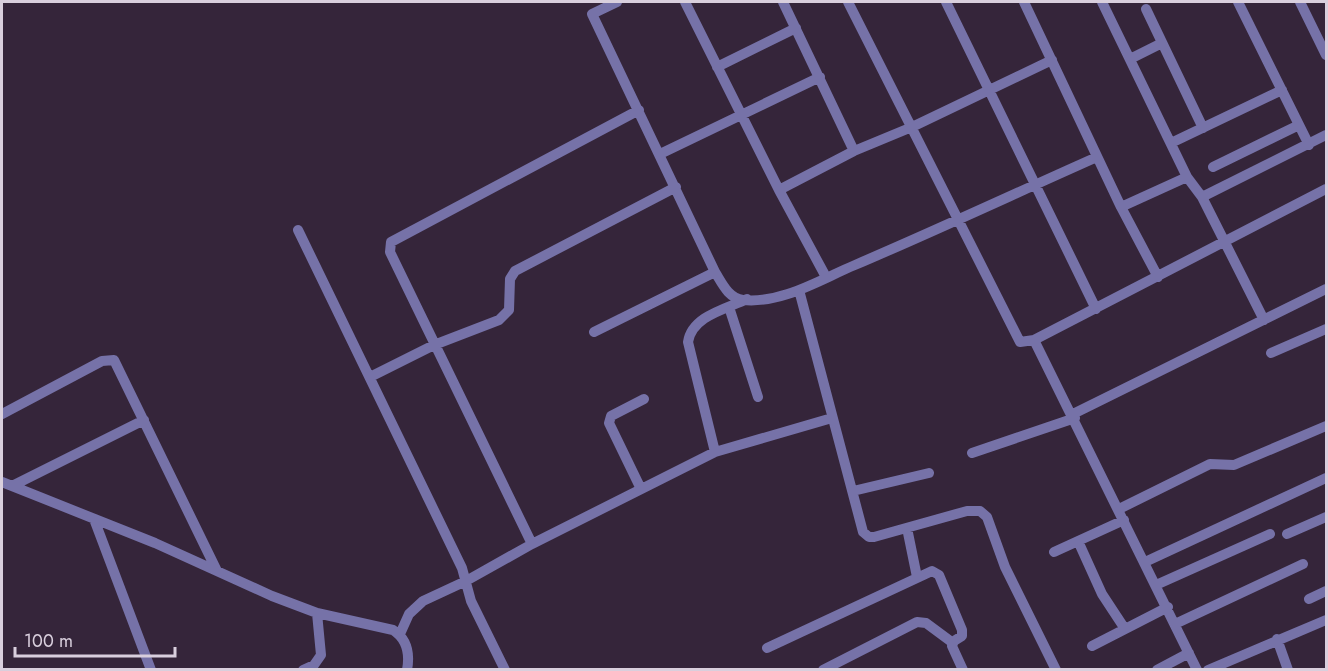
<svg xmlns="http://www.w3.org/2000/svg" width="1328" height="671" font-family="Jost,sans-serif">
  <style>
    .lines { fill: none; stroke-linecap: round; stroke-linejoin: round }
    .minor { stroke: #7672a8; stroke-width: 10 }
  </style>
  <rect width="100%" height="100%" fill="#35253a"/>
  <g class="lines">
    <path class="minor" d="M 617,2 L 592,14 L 715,272 C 722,283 728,298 743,300 C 782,304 821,279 855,265 C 937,230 1016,193 1097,157
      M 685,2 L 779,190 L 826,277
      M 783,2 L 854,151
      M 848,2 L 1020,342 L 1034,340 L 1326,189
      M 946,2 L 1096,309
      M 1024,2 L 1121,207 L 1158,277
      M 1102,2 L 1187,177 L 1202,197 L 1264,320
      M 1238,2 L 1309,145
      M 1300,2 L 1326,55
      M 1146,9 L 1203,128
      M 1130,59 L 1162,43
      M 717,67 L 796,28
      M 1171,143 L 1282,90
      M 660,154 L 820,77
      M 1213,167 L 1299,125
      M 779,190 L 854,151 L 912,127 L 1052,60
      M 1202,197 L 1326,135
      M 1121,207 L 1187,177
      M 298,230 L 462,568 L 471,601 L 505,670
      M 799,290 L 863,532 L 869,537 L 874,537 L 967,511 L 980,511 L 987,517 L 1005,567 L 1056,670
      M 729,307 L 758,397
      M 594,332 L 715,272
      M 1034,340 L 1197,670
      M 1271,353 L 1326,329
      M 370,377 L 434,345 L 499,320 L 509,310 L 510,279 L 515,271 L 676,187
      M 2,414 L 102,361 L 114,360 L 217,571
      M 1073,414 L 1326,289
      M 715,452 L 688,342 C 692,316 726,309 747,299
      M 972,453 L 1075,418
      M 2,482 L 155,543 L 272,596 L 317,613 L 393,630 C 407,639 410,654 407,670
      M 12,486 L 144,420
      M 641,489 L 609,423 L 611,416 L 644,399
      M 853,491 L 929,473
      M 1119,509 L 1210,464 L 1234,465 L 1326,426
      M 94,519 L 151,670
      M 907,528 L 917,577
      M 1287,534 L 1326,517
      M 1078,541 L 1102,594 L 1125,629
      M 532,544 L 390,252 L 391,242 L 639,110
      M 1054,552 L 1124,520
      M 1145,562 L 1326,478
      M 1156,585 L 1270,534
      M 1309,599 L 1326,591
      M 1175,624 L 1303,564
      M 400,634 L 409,614 L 423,601 L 466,581 L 532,544 L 715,452 L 832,418
      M 1277,639 L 1288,670
      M 1092,646 L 1168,607
      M 767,648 L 932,571 L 939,575 L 962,630 L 962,636 L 954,641 L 952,646 L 963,670
      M 303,670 L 314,665 L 321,655 L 317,613
      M 823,670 L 917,622 L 926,623 L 953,643
      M 1157,670 L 1189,653
      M 1208,670 L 1326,620"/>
  </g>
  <rect width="1328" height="671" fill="none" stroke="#d9cfdd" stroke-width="6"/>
  <path d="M15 647v9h160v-9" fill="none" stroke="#d9cfdd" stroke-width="3"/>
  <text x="24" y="647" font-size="18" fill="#d9cfdd" stroke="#35253a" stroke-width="4.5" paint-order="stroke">100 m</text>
</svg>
